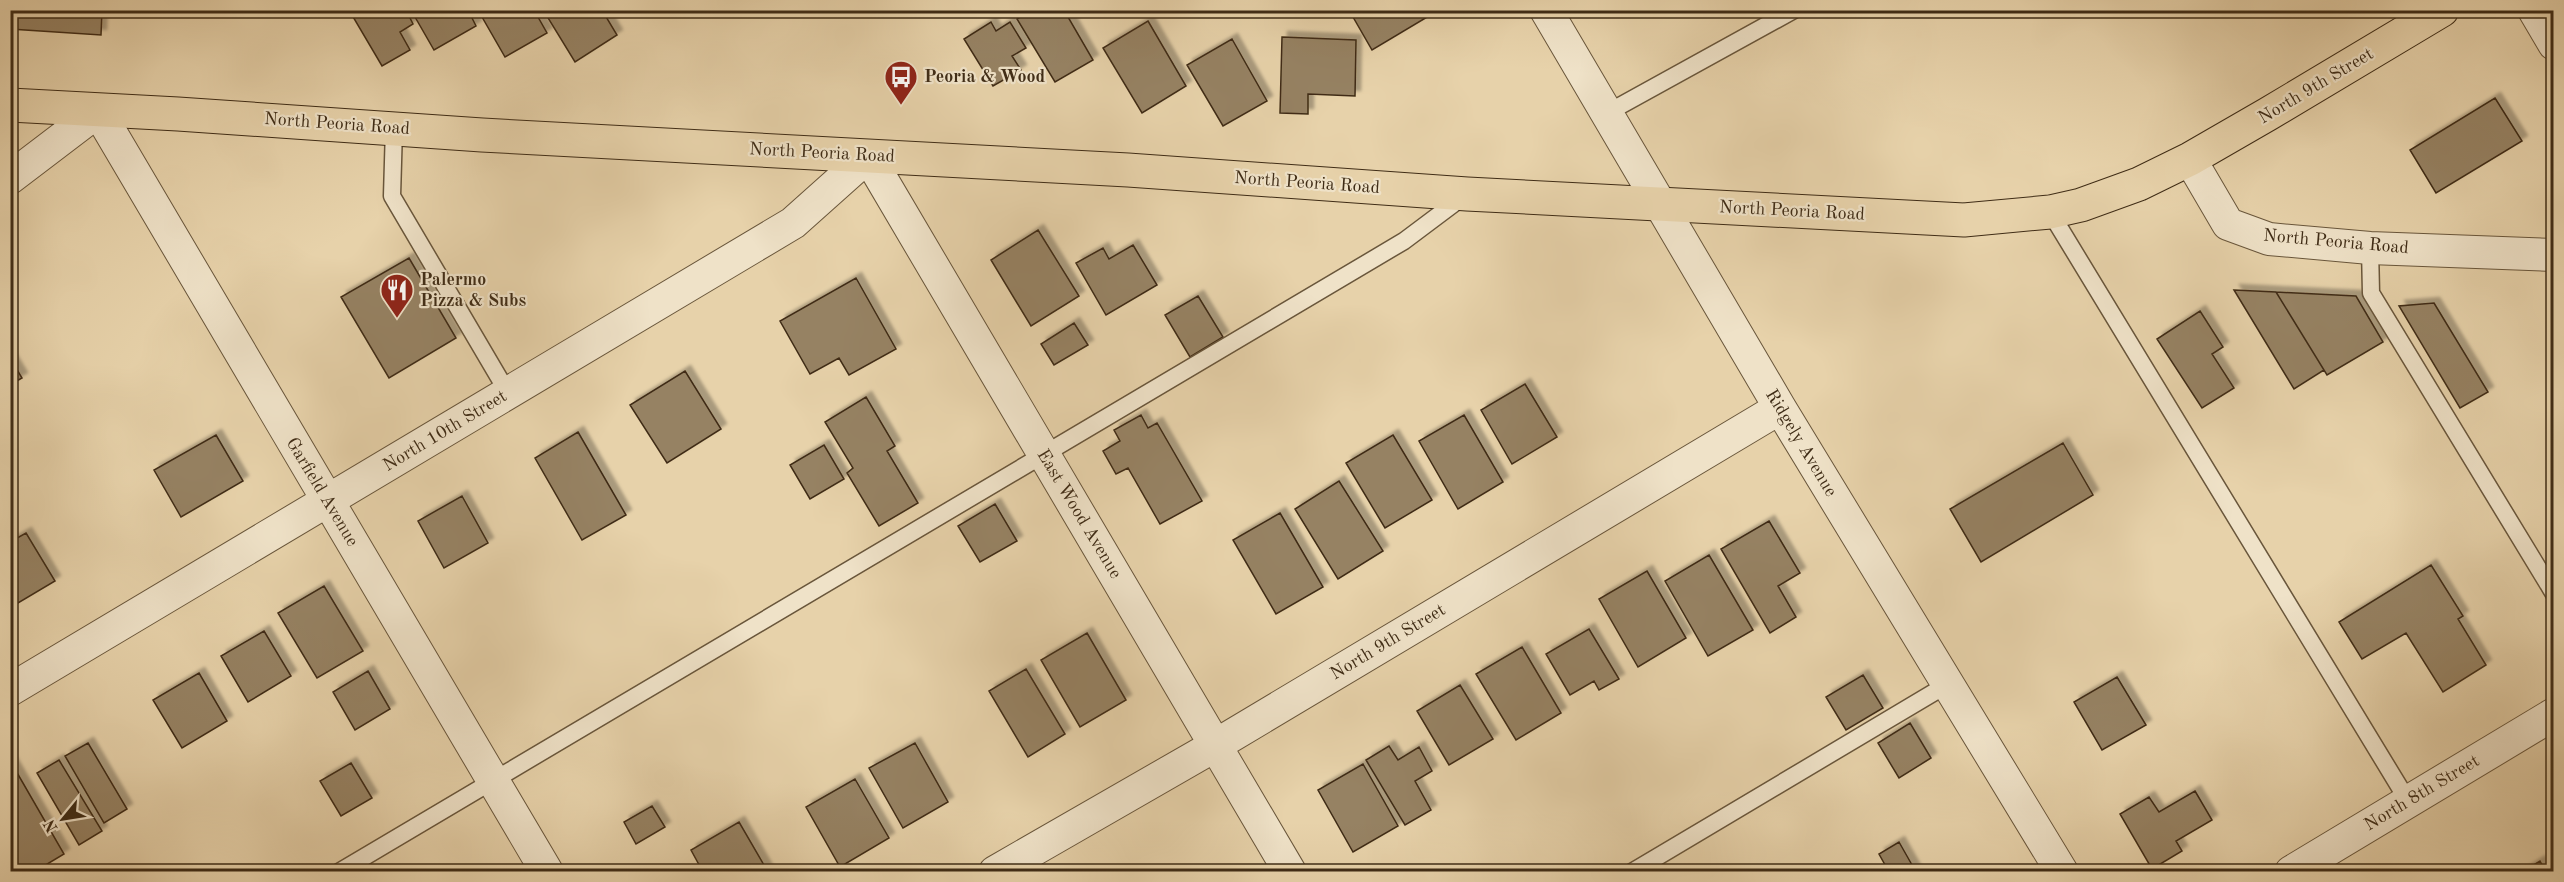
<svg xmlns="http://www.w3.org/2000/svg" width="2564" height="882" font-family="'Old Standard TT',serif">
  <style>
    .building { fill: #968263; stroke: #3f2c16; stroke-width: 1.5; filter: url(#shadow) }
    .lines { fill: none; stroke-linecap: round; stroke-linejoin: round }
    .lane-casing { stroke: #69563b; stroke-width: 19 }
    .street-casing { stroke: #69563b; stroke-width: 34 }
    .primary-casing { stroke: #3f2c16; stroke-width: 35 }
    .lane { stroke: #efe2c8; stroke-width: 16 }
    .street { stroke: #efe2c8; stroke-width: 32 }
    .primary { stroke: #e7d2aa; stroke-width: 33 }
    .labels { text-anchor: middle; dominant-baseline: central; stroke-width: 4.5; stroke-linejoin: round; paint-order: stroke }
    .poi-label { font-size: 18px; font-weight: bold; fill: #3f2c16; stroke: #efe2c8; text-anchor: start }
    .street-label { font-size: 18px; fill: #3f2c16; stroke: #efe2c8 }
  </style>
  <defs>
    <filter id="shadow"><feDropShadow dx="5.5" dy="-5.5" stdDeviation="1.5" flood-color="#0004"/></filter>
  </defs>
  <rect width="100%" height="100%" fill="#e7d2aa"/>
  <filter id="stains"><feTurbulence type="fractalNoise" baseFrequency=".00333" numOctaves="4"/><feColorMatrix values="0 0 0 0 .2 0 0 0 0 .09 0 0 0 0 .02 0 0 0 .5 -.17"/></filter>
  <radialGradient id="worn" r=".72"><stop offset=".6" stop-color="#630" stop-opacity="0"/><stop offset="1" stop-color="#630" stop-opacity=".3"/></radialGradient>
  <path class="building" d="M 10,10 L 102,10 L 101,35 L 10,29 Z
    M 349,10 L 406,10 L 413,24 L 400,32 L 410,50 L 382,66 Z
    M 411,10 L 468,10 L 476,26 L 434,50 Z
    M 478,10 L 534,10 L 547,33 L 505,57 Z
    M 549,10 L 602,10 L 617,35 L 575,62 L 545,13 Z
    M 1031,10 L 1064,10 L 1093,60 L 1055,82 L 1017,19 Z
    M 1349,10 L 1439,10 L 1372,50 Z
    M 1148,21 L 1186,86 L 1142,113 L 1103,48 Z
    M 991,22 L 996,31 L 1010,22 L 1026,48 L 1012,56 L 1021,70 L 993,86 L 964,39 Z
    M 1282,37 L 1356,40 L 1355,96 L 1308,94 L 1308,114 L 1280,113 Z
    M 1232,39 L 1267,101 L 1223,126 L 1187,65 Z
    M 2495,98 L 2522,141 L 2436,193 L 2410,150 Z
    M 1038,230 L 1079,296 L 1031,326 L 991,260 Z
    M 1133,245 L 1157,285 L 1106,315 L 1076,263 L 1103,248 L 1109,259 Z
    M 409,258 L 456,338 L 389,378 L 341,297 Z
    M 856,278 L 896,349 L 849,375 L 839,358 L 810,374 L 780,321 Z
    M 2234,290 L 2276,292 L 2324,370 L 2294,389 Z
    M 2276,292 L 2356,296 L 2383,342 L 2327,375 Z
    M 1198,296 L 1223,337 L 1190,357 L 1165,315 Z
    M 2434,303 L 2488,392 L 2460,408 L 2399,306 Z
    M 2200,311 L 2223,347 L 2212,354 L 2234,388 L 2202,408 L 2157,339 Z
    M 1074,323 L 1088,345 L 1054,365 L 1041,344 Z
    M 10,358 L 22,378 L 10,385 Z
    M 685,371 L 721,429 L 667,463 L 630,405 Z
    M 1525,384 L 1557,437 L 1512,464 L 1481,410 Z
    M 866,397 L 895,446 L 887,451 L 918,503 L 879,526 L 847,473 L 853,468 L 825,422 Z
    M 1141,415 L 1148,428 L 1157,423 L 1202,501 L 1160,524 L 1128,468 L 1116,474 L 1103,451 L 1120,441 L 1114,430 Z
    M 1464,415 L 1503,482 L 1458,509 L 1419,441 Z
    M 578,432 L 626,515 L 582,540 L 535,458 Z
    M 216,435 L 243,481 L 181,517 L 154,470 Z
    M 1393,435 L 1432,500 L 1385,528 L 1346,463 Z
    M 2063,443 L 2093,495 L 1981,562 L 1950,509 Z
    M 824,445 L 844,479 L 810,499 L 790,465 Z
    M 1339,481 L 1383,551 L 1338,579 L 1295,509 Z
    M 462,496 L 488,543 L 444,568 L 418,521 Z
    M 995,504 L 1017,541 L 980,562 L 958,526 Z
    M 1280,513 L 1323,587 L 1276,614 L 1233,540 Z
    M 1769,521 L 1800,573 L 1778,586 L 1796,617 L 1770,633 L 1721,549 Z
    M 26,533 L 55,581 L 18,603 L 10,591 L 10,542 Z
    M 1709,555 L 1753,630 L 1708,656 L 1665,581 Z
    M 2431,565 L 2463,616 L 2458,619 L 2486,665 L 2443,692 L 2406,633 L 2362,659 L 2339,622 Z
    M 1647,571 L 1686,638 L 1638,667 L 1599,599 Z
    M 324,586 L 363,651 L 317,678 L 278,613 Z
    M 1589,629 L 1619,679 L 1599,690 L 1594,681 L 1570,695 L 1546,654 Z
    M 264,631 L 291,676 L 248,702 L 221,656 Z
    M 1087,633 L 1126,700 L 1080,727 L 1041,660 Z
    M 1522,647 L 1561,713 L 1516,740 L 1476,674 Z
    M 1026,669 L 1065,734 L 1028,757 L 989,691 Z
    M 368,671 L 390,709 L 355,730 L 333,692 Z
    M 199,673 L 227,721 L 182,748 L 153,700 Z
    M 1863,675 L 1883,708 L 1846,730 L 1826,697 Z
    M 2117,677 L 2146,725 L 2102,750 L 2074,702 Z
    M 1460,685 L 1493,739 L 1449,765 L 1417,711 Z
    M 1910,723 L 1931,758 L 1899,778 L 1878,743 Z
    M 88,743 L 127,809 L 104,823 L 65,756 Z
    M 915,743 L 948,802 L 903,828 L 869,768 Z
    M 1389,746 L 1398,760 L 1419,747 L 1432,771 L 1415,781 L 1431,810 L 1405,825 L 1366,760 Z
    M 59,760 L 102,831 L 79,845 L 37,773 Z
    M 351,763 L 372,798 L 341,816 L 320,781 Z
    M 12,764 L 64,854 L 34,872 L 17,872 L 10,861 Z
    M 1363,764 L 1398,826 L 1353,852 L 1318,790 Z
    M 855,779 L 889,838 L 840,867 L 806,807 Z
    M 2195,791 L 2212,820 L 2176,841 L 2182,851 L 2152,869 L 2120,814 L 2149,797 L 2159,812 Z
    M 652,806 L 665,827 L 636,844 L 624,822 Z
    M 739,822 L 768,872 L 703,872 L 691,850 Z
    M 1899,842 L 1916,872 L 1889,872 L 1879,854 Z
    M 2540,861 L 2546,872 L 2522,872 Z"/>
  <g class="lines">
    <g class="lane-casing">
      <path id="lane" d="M 1607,113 L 1794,10
        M 394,128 L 392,196 L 508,393
        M 2050,212 L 2408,801
        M 2370,248 L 2371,293 L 2554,594
        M 339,872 L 1404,241 L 1464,196
        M 1632,872 L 1948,684"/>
    </g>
    <g class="street-casing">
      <path id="street" d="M 1546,10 L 1780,408 L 2062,872
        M 2534,10 L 2554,44
        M 2190,159 L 2228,224 L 2269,239 L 2370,248 L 2554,255
        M 10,178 L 98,111 L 547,872
        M 10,690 L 793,223 L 868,156 L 1290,872
        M 995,872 L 1216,745 L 1780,408
        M 2291,872 L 2554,714"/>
    </g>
    <g class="primary-casing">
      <path id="primary" d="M 10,105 L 178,114 L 482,135 L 1128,170 L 1467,194 L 1964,220 L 2050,212 L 2081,205 L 2139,184 L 2190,159 L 2268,114 L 2442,10"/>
    </g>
    <use href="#lane" class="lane"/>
    <use href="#street" class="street"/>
    <use href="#primary" class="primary"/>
  </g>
  <defs>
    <g id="bus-pin" transform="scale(1.725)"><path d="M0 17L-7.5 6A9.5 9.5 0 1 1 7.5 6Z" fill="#8f2418" stroke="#efe2c8"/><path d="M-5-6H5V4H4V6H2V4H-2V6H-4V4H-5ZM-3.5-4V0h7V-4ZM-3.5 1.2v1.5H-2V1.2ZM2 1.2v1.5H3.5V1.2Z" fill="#fff"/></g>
    <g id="restaurant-pin" transform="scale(1.725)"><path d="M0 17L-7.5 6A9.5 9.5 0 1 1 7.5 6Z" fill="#8f2418" stroke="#efe2c8"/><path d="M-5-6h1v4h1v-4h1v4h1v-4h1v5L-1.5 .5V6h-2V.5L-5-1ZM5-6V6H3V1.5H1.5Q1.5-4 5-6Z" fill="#fff"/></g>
  </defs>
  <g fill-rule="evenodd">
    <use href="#bus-pin" x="901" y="77"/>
    <use href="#restaurant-pin" x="397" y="290"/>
  </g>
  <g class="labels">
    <g class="poi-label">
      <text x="924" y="77">Peoria &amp; Wood</text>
      <text x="420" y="280">Palermo<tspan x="420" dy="21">Pizza &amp; Subs</tspan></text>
    </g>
    <g class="street-label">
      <text transform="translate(2316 86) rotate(-31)">North 9th Street</text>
      <text transform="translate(337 124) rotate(4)">North Peoria Road</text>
      <text transform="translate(822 153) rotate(3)">North Peoria Road</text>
      <text transform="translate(1307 183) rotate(4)">North Peoria Road</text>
      <text transform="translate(1792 211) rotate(3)">North Peoria Road</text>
      <text transform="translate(2336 242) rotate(5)">North Peoria Road</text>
      <text transform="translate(445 431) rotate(-31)">North 10th Street</text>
      <text transform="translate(1801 443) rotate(59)">Ridgely Avenue</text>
      <text transform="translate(322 492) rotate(59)">Garfield Avenue</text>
      <text transform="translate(1079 514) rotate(59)">East Wood Avenue</text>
      <text transform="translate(1388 642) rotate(-31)">North 9th Street</text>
      <text transform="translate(2422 793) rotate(-31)">North 8th Street</text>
    </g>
  </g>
  <rect width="2564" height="882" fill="none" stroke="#e7d2aa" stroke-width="36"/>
  <rect x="12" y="12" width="2540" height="858" fill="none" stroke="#3f2c16" stroke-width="3"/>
  <rect x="18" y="18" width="2528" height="846" fill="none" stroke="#3f2c16" stroke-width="1.5"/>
  <g transform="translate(63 819) rotate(240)" stroke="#efe2c8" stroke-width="4.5" paint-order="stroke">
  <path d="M0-4.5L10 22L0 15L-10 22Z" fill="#3f2c16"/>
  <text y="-9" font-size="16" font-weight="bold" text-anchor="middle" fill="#3f2c16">N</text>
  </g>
  <rect width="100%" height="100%" filter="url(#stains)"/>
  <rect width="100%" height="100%" fill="url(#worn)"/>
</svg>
